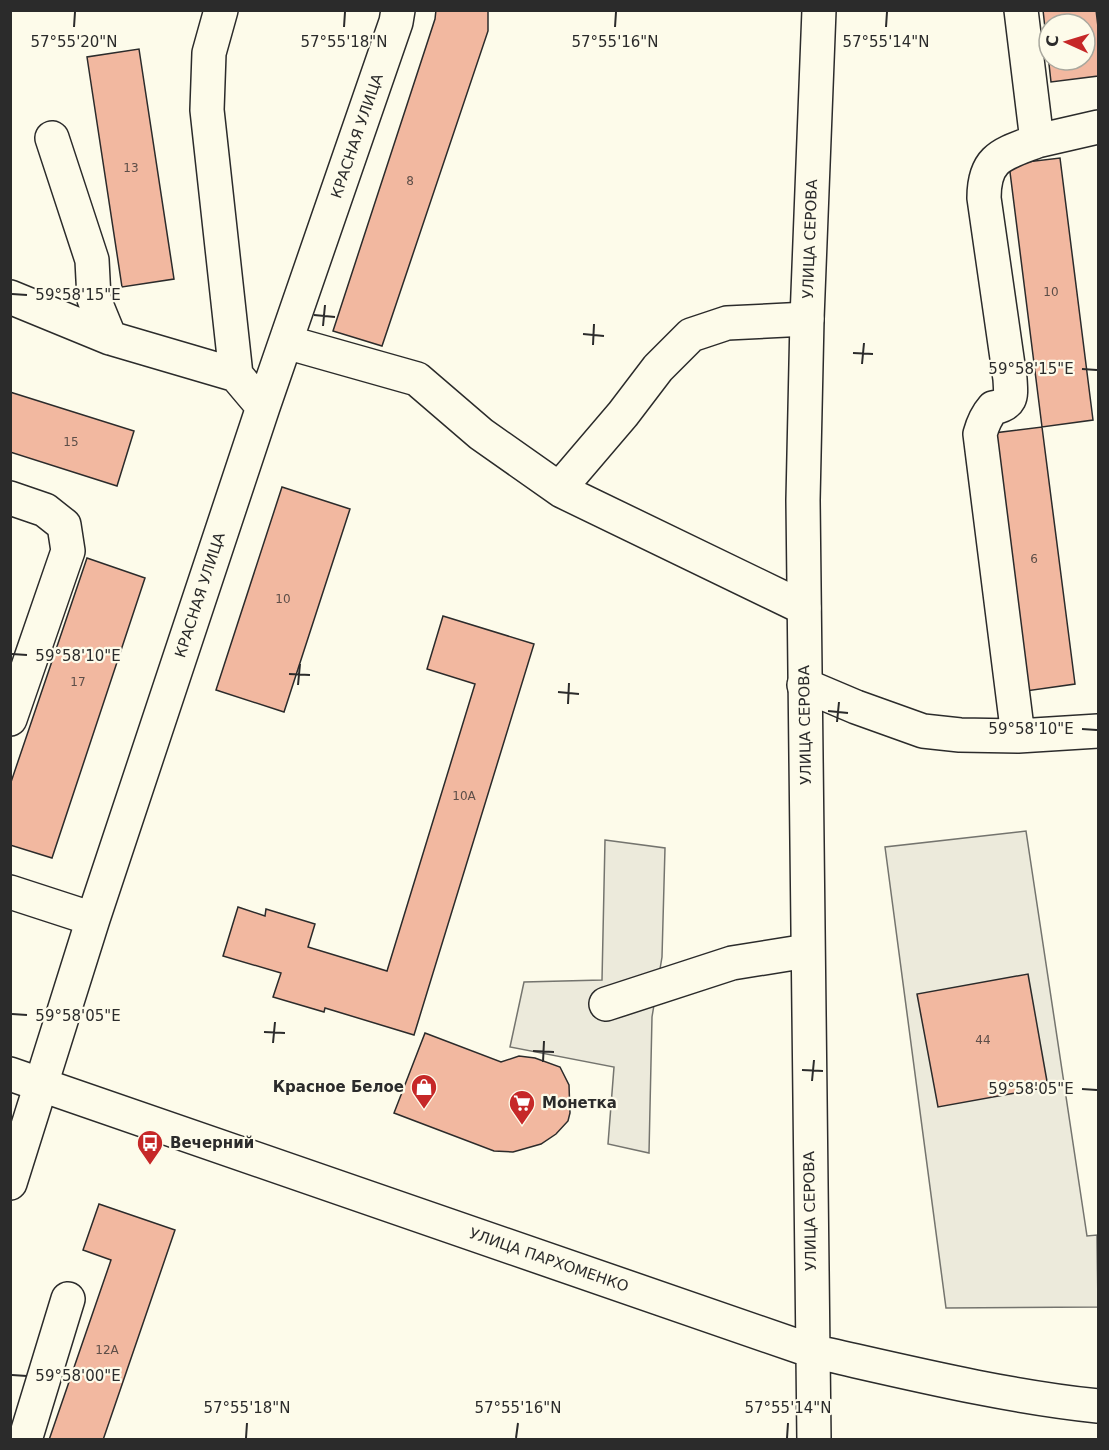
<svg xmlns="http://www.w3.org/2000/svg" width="1109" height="1450" font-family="'DejaVu Sans',sans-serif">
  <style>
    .parking { fill: #eceadb; stroke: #74746e; stroke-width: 1.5 }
    .building { fill: #f2b8a0; stroke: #2b2b2b; stroke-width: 1.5; fill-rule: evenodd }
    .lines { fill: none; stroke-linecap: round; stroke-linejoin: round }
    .minor-casing { stroke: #2b2b2b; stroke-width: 36 }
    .major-casing { stroke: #2b2b2b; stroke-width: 36 }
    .minor { stroke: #fdfbea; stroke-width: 33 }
    .major { stroke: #fdfbea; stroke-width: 33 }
    .ticks { fill: none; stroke: #2b2b2b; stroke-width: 2 }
    .labels { text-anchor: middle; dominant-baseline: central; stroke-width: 4.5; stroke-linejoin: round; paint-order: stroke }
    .number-label { font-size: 12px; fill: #5d4e48 }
    .street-label { font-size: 15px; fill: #2b2b2b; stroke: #fdfbea }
    .poi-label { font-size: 15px; font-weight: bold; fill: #2b2b2b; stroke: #fdfbea; text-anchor: start }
    .ticks-label { font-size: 15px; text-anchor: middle; fill: #2b2b2b; stroke: #fdfbea; stroke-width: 4.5; stroke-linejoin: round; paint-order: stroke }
  </style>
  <rect width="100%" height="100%" fill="#fdfbea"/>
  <path class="parking" d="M 1026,831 L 1087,1236 L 1097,1235 L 1098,1307 L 946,1308 L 885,847 Z
    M 605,840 L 665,848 L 662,957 L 652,1017 L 649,1153 L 608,1144 L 614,1067 L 510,1047 L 524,982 L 602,980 Z"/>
  <path class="building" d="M 436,10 L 488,10 L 488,31 L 382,346 L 333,331 L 435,19 Z
    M 1043,10 L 1096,10 L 1098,27 L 1098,76 L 1051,82 ZM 1049,24 L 1085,24 L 1085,60 L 1049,60 Z
    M 139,49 L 174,279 L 122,287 L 87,57 Z
    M 1060,158 L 1093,420 L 1042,427 L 1009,164 Z
    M 10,392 L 134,431 L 117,486 L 10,452 Z
    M 1042,427 L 1075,684 L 1026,691 L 994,433 Z
    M 282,487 L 350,509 L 284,712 L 216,690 Z
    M 87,558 L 145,578 L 52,858 L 10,845 L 10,785 Z
    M 443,616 L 534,644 L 414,1035 L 325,1008 L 324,1012 L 273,997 L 281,973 L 223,956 L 238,907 L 265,916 L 266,909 L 315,924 L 308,947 L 387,971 L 475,684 L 427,669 Z
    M 1028,974 L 1048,1087 L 938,1107 L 917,994 Z
    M 425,1033 L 501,1062 L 519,1056 L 535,1058 L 560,1067 L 569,1085 L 570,1113 L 568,1121 L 556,1134 L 541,1144 L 513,1152 L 494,1151 L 394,1113 Z
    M 99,1204 L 175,1230 L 103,1440 L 49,1440 L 111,1260 L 83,1250 Z"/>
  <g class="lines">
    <g class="minor-casing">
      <path id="minor" d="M 221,10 L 209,53 L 207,110 L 236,375 L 263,407
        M 52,138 L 92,260 L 94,299 L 110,338
        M 1037,141 L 1098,127
        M 10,297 L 110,338 L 236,375
        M 286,342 L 417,379 L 481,434 L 562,491 L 804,608
        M 559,489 L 623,414 L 658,368 L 691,335 L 727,323 L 807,319
        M 10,498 L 45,510 L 64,525 L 68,551 L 10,719
        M 804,685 L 856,707 L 923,731 L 960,735 L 1018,736 L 1098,731
        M 1018,736 L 980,434 C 983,423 986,416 993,408 C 1013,404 1011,396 1010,379 L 984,198 C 984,157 1003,154 1037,141 L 1021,10
        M 10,892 L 93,919
        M 606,1004 L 732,963 L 807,951
        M 10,1183 L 93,919 L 263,407 L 396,22 L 398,10
        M 25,1440 L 68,1299"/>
    </g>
    <g class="major-casing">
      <path id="major" d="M 10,1074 L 812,1351 C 906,1372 1002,1396 1098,1406
        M 814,1440 L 803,500 L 807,319 L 819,10"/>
    </g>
    <use href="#minor" class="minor"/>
    <use href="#major" class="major"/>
  </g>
  <path class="ticks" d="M 74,27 L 75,12M 344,27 L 345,12M 615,27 L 616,12M 886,27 L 887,12M 12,294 L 27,295M 314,315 L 335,317M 323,326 L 325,305M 583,334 L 604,336M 593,345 L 594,324M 853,353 L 873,354M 862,364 L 864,343M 1082,369 L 1097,370M 12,654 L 27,655M 289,674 L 310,675M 298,685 L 300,664M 558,692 L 579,694M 568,704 L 569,683M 828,711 L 848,713M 837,722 L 839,702M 1082,729 L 1097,730M 12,1014 L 27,1015M 264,1032 L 285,1033M 273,1043 L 275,1022M 533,1051 L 554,1052M 543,1062 L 544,1041M 802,1070 L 823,1071M 812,1081 L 814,1060M 1082,1089 L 1097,1090M 12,1375 L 27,1376M 246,1438 L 247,1423M 516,1438 L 518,1423M 787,1438 L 788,1423"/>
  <defs>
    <g id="shop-pin" transform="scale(1.35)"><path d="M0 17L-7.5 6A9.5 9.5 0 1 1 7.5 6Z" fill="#c62828" stroke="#fdfbea"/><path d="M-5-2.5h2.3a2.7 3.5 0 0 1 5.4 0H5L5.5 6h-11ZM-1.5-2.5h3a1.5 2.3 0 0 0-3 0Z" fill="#fff"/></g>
    <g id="supermarket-pin" transform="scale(1.35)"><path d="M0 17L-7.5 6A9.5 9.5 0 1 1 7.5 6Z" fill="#c62828" stroke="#fdfbea"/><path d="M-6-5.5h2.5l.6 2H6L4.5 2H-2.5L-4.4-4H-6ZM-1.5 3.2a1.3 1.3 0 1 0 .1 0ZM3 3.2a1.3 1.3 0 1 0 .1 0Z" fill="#fff"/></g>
    <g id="bus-pin" transform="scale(1.35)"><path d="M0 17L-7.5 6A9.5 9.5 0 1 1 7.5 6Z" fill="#c62828" stroke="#fdfbea"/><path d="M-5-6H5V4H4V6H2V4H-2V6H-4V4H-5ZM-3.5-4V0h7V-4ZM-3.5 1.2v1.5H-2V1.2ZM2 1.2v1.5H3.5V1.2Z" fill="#fff"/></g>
  </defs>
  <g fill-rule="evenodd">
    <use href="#shop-pin" x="424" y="1087"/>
    <use href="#supermarket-pin" x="522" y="1103"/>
    <use href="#bus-pin" x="150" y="1143"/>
  </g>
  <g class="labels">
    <g class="number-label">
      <text x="131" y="168">13</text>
      <text x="410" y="181">8</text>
      <text x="1051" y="292">10</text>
      <text x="71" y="442">15</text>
      <text x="1034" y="559">6</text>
      <text x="283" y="599">10</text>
      <text x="78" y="682">17</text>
      <text x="464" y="796">10А</text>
      <text x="983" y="1040">44</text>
      <text x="107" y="1350">12А</text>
    </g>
    <g class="street-label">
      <text transform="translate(357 136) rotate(-71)">КРАСНАЯ УЛИЦА</text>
      <text transform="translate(810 239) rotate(-88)">УЛИЦА СЕРОВА</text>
      <text transform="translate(200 595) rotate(-72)">КРАСНАЯ УЛИЦА</text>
      <text transform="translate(805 725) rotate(-91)">УЛИЦА СЕРОВА</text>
      <text transform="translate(810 1211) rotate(-91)">УЛИЦА СЕРОВА</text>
      <text transform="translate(549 1260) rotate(19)">УЛИЦА ПАРХОМЕНКО</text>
    </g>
    <g class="poi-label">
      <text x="404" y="1087" text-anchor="end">Красное Белое</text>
      <text x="542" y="1103">Монетка</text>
      <text x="170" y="1143">Вечерний</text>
    </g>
  </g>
  <g class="ticks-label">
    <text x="74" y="47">57°55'20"N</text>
    <text x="344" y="47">57°55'18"N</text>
    <text x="615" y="47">57°55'16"N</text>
    <text x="886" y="47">57°55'14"N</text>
    <text x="78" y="300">59°58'15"E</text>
    <text x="1031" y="374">59°58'15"E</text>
    <text x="78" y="661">59°58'10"E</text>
    <text x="1031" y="734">59°58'10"E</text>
    <text x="78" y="1021">59°58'05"E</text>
    <text x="1031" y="1094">59°58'05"E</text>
    <text x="78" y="1381">59°58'00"E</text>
    <text x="247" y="1413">57°55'18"N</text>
    <text x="518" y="1413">57°55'16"N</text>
    <text x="788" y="1413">57°55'14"N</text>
  </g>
  <rect width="1109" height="1450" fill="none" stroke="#2b2b2b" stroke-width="24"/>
  <g transform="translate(1067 42) rotate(274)"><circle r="28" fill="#fdfbea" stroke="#a9a89e" stroke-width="1.5"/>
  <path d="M0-4.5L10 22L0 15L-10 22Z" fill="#c62828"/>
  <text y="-9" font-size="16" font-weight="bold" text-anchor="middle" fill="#2b2b2b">С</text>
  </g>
</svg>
